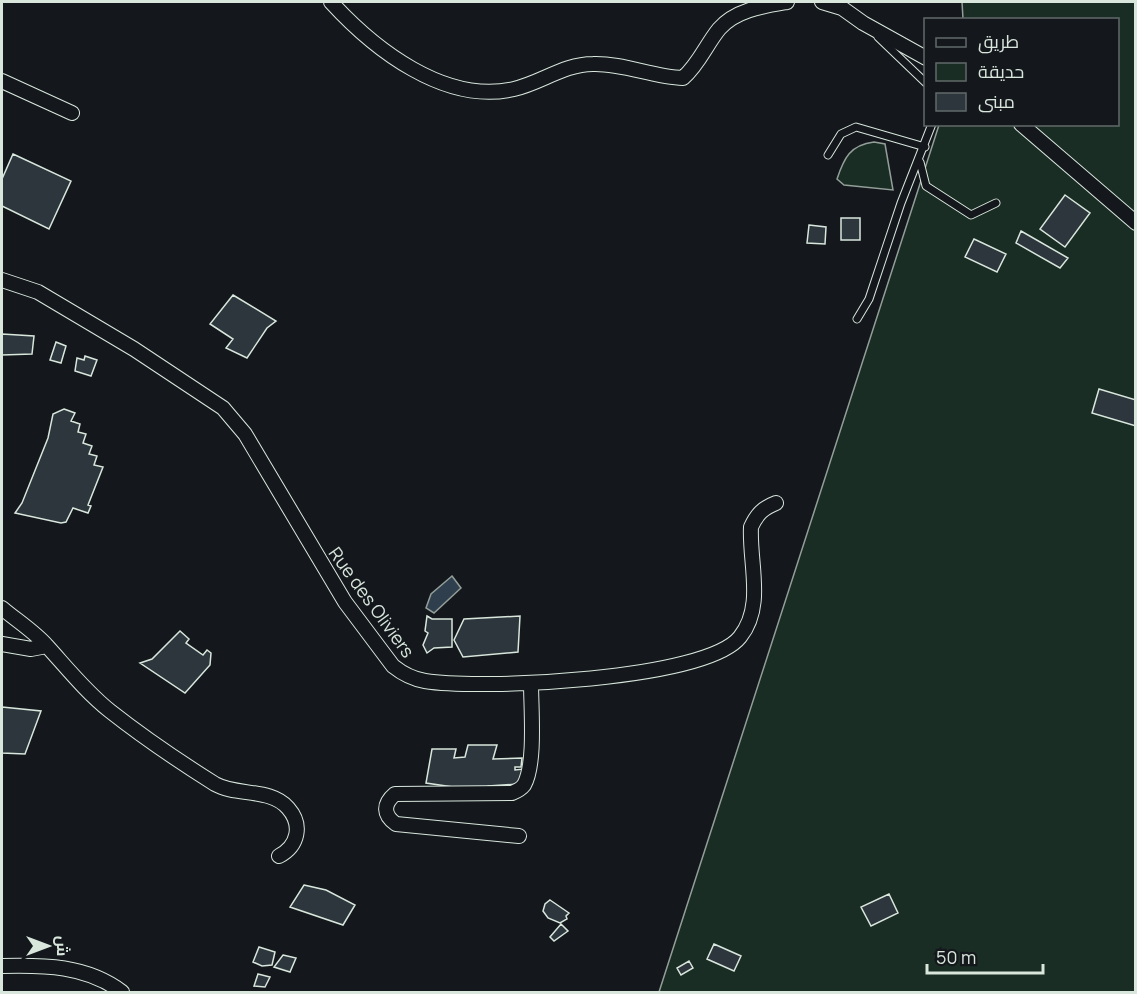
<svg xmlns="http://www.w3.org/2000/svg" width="1137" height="994" font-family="Manrope,Cairo,sans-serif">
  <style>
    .green { fill: #1a2d24; stroke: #939e99; stroke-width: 1.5 }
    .water { fill: #2f3f4d; stroke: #939e99; stroke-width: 1.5 }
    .building { fill: #2c363c; stroke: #d8e6dc; stroke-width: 1.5 }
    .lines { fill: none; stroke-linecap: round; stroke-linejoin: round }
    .service-casing { stroke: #d8e6dc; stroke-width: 9 }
    .minor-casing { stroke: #d8e6dc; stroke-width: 16 }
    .service { stroke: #14181c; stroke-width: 7 }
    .minor { stroke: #14181c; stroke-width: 14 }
    .labels { text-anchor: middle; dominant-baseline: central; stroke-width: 4.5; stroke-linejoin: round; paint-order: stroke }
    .street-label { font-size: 18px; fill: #d8e6dc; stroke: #14181c }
  </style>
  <rect width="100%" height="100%" fill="#14181c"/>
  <path class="green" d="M 962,2 L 1135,2 L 1135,992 L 659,992 L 939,125 L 1118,124 L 1118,20 L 963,19 Z
    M 874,142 L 885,144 L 893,190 L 844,185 L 837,179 C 844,158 850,145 874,142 Z"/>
  <path class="water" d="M 452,576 L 461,588 L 434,613 L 426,608 L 431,594 Z"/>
  <path class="building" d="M 13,154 L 71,181 L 49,229 L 2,206 L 2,179 Z
    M 1065,195 L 1090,213 L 1065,247 L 1040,229 Z
    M 841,218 L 860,218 L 860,240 L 841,240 Z
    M 809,225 L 826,227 L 825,244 L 807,243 Z
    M 1021,231 L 1068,258 L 1060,268 L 1016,243 Z
    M 974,239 L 1006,254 L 997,272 L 965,257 Z
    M 233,295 L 276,321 L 267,328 L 247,358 L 226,348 L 233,339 L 210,324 Z
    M 2,334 L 34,336 L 32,354 L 2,355 Z
    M 56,342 L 66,346 L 61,363 L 50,360 Z
    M 85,356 L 97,360 L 91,376 L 75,371 L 77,358 L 84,360 Z
    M 1099,389 L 1136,400 L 1136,426 L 1092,413 Z
    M 64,409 L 75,413 L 71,421 L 80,424 L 78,432 L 86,434 L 83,443 L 92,446 L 89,454 L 97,456 L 94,465 L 103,467 L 88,505 L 91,506 L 88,513 L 73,508 L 66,522 L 61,523 L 15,513 L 22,503 L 48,438 L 53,414 Z
    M 427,616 L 432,619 L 452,619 L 452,647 L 434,648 L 427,653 L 423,645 L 428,633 L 425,631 Z
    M 520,616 L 518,652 L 463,657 L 454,640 L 464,619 Z
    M 180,631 L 189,639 L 186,643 L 203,655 L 207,650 L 211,653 L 210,665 L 185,693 L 140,663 L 152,659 Z
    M 2,707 L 41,711 L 25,754 L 2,753 Z
    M 468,745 L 497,745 L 493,759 L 522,758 L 521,767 L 515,767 L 515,770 L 524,769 L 519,784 L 488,786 L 486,788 L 460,788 L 426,783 L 432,749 L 456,749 L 454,758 L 465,757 Z
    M 304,885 L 326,890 L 355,905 L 343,925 L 290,907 Z
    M 889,894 L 898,913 L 871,926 L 861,907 Z
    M 550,900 L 569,913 L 566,916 L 567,919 L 560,923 L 548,918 L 543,911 L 545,904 Z
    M 561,924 L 568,931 L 554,941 L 550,937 Z
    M 714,944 L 741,956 L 734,971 L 707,959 Z
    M 259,947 L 275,952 L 272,965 L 262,966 L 253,962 Z
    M 283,955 L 296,958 L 290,972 L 274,967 Z
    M 689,961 L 693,968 L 681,975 L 677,968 Z
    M 258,974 L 270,977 L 265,987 L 254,986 Z"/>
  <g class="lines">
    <g class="service-casing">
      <path id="service" d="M 878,37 L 926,83
        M 828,155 L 841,134 L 856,127 L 925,147
        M 920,162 L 926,186 L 971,215 L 996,203
        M 857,319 L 869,299 L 901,203 L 932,124"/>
    </g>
    <g class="minor-casing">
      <path id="minor" d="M 331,2 C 374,49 445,105 514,89 C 541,83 564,64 593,64 C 623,63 653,77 683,78 C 699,64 706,45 719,29 C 735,10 763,6 787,2
        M 822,2 L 842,8 L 863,23 L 926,58
        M 2,81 L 72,113
        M 1021,124 L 1136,223
        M 2,280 L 38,292 L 134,349 L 223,408 L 245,434 L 345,602 L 393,666 C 403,674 413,679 425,681 C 481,690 706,680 740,637 C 765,606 749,563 751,527 C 757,514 763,508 776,503
        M 2,608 C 16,620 35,632 47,646 C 67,668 86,692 110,711 C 143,737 180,762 215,784 C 236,796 271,788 288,808 C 303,825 298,846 279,856
        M 2,644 L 31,649 L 47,646
        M 519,836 L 396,824 C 383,815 383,804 395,794 L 512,793 C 517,791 521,789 524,785 C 536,764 531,708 531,683
        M 2,966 C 44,965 86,965 122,992"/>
    </g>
    <use href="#service" class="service"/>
    <use href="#minor" class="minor"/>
  </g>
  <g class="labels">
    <g class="street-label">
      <text transform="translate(372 602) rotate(54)">Rue des Oliviers</text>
    </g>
  </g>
  <rect width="1137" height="994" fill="none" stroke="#d8e6dc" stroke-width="6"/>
  <rect x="924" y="18" width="195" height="108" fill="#14181c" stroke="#626a69" stroke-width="1.5"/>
  <rect x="936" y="38" width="30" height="9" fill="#14181c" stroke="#626a69" stroke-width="1.5"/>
  <text x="978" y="48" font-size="18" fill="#d8e6dc">طريق</text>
  <rect x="936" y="63" width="30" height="18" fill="#1a2d24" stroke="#626a69" stroke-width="1.5"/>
  <text x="978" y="78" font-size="18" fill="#d8e6dc">حديقة</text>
  <rect x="936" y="93" width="30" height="18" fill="#2c363c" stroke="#626a69" stroke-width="1.5"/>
  <text x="978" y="108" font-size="18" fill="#d8e6dc">مبنى</text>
  <g transform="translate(48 946) rotate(90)" stroke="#14181c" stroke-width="4.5" paint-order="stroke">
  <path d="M0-4.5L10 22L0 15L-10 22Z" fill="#d8e6dc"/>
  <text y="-9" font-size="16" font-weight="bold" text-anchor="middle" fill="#d8e6dc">ش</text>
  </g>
  <path d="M927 964v9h116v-9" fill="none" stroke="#d8e6dc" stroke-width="3"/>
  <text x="936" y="964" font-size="18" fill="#d8e6dc" stroke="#14181c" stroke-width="4.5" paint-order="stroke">50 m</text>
</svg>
